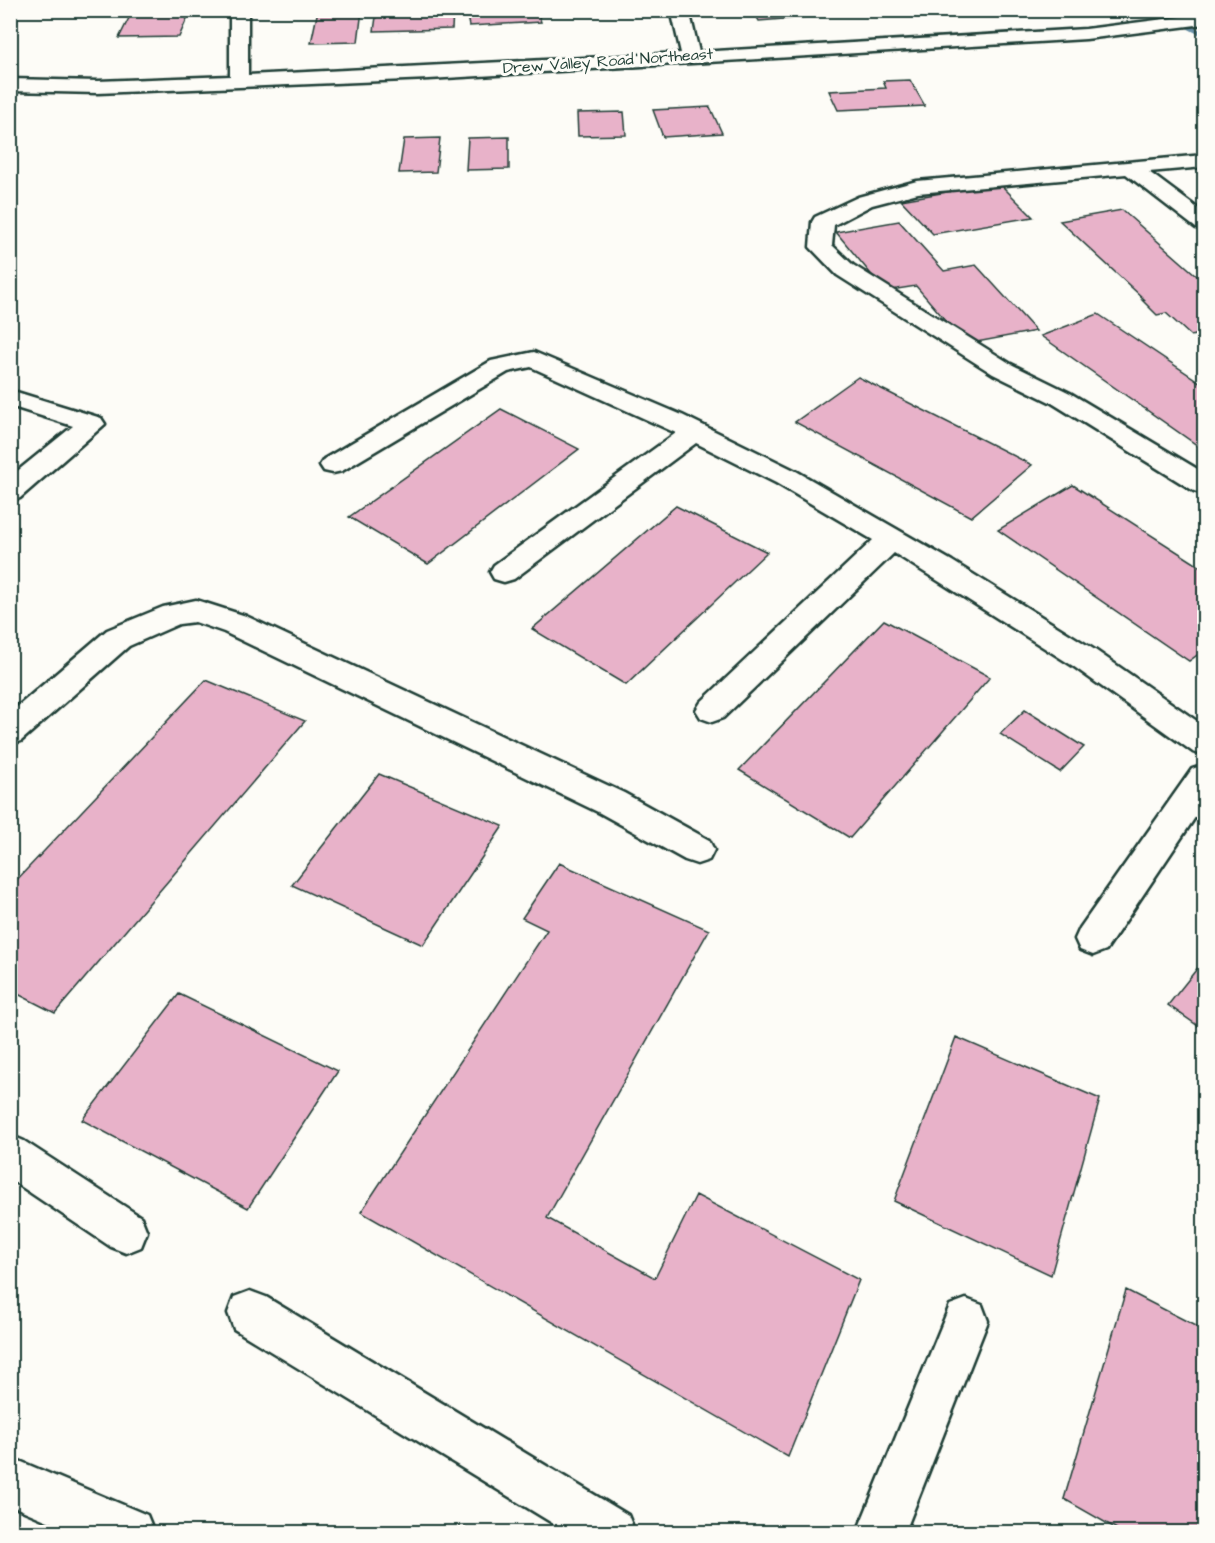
<svg xmlns="http://www.w3.org/2000/svg" width="1215" height="1543" font-family="'Architects Daughter',sans-serif">
  <style>
    .lines { fill: none; stroke-linecap: round; stroke-linejoin: round }
    .stream { fill: #688fa6; fill-rule: evenodd }
    .building { fill: #e8b2c9; stroke: #1f3d34; stroke-width: 1.5 }
    .minor-casing { stroke: #1f3d34; stroke-width: 5 }
    .minor { fill: #fdfcf7; fill-rule: evenodd }
    .labels { text-anchor: middle; dominant-baseline: central; stroke-width: 6; stroke-linejoin: round; paint-order: stroke }
    .far-street-label { font-size: 16px; fill: #1f3d34; stroke: #fdfcf7 }
  </style>
  <rect width="100%" height="100%" fill="#fdfcf7"/>
  <filter id="ink" filterUnits="userSpaceOnUse"><feTurbulence type="fractalNoise" baseFrequency=".0167" numOctaves="2"/><feDisplacementMap in="SourceGraphic" scale="12" xChannelSelector="R" yChannelSelector="G"/><feConvolveMatrix kernelMatrix="1 2 1 2 8 2 1 2 1" color-interpolation-filters="sRGB"/></filter>
  <g filter="url(#ink)">
    <g class="lines">
      <path class="stream" d="M 1152,10 L 1163,10 L 1204,32 L 1204,37 Z"/>
    </g>
    <path class="building" d="M 318,10 L 362,10 L 358,42 L 311,43 Z
      M 377,10 L 453,10 L 452,29 L 374,31 Z
      M 537,10 L 541,22 L 469,26 L 466,11 Z
      M 753,10 L 804,10 L 808,17 L 759,21 Z
      M 131,14 L 189,14 L 179,37 L 119,38 Z
      M 910,80 L 925,106 L 838,110 L 829,91 L 886,88 L 883,81 Z
      M 710,107 L 722,133 L 663,137 L 653,110 Z
      M 624,112 L 626,135 L 578,136 L 577,113 Z
      M 509,137 L 509,169 L 466,170 L 468,138 Z
      M 440,138 L 436,172 L 399,173 L 404,139 Z
      M 999,183 L 1033,217 L 933,234 L 901,200 Z
      M 1122,210 L 1204,282 L 1204,333 L 1191,336 L 1166,313 L 1157,315 L 1142,300 L 1145,300 L 1060,221 Z
      M 899,221 L 944,271 L 976,265 L 1036,331 L 966,344 L 916,286 L 885,291 L 836,232 Z
      M 1098,314 L 1204,385 L 1204,450 L 1041,336 Z
      M 858,377 L 1032,465 L 971,517 L 795,422 Z
      M 501,409 L 579,449 L 428,564 L 349,517 Z
      M 1073,485 L 1204,569 L 1204,650 L 1189,661 L 998,530 Z
      M 676,506 L 767,552 L 626,685 L 532,629 Z
      M 884,620 L 990,677 L 850,838 L 739,770 Z
      M 206,680 L 305,721 L 55,1013 L 10,990 L 10,887 Z
      M 1025,710 L 1084,747 L 1060,772 L 1000,734 Z
      M 379,774 L 503,826 L 423,945 L 292,885 Z
      M 559,863 L 709,930 L 547,1218 L 655,1278 L 696,1195 L 859,1280 L 788,1457 L 361,1212 L 547,930 L 522,918 Z
      M 1204,960 L 1204,1030 L 1168,1005 Z
      M 179,994 L 338,1071 L 248,1208 L 82,1120 Z
      M 956,1037 L 1100,1099 L 1051,1275 L 894,1201 Z
      M 1126,1290 L 1204,1330 L 1204,1532 L 1122,1532 L 1064,1499 Z"/>
    <g class="lines">
      <g class="minor-casing">
        <path id="minor" d="M 230,10 L 248,10 L 248,75 L 681,53 L 671,10 L 689,10 L 699,52 L 1086,29 L 1204,14 L 1204,24 L 1086,39 L 429,79 L 98,93 L 10,91 L 10,79 L 98,81 L 230,76 Z
          M 1204,155 L 1204,167 L 1149,172 L 1204,213 L 1204,229 L 1196,228 L 1126,174 L 918,193 L 872,205 L 834,225 L 832,245 L 853,265 L 1011,364 L 1070,393 L 1204,473 L 1204,494 L 1194,491 L 1052,403 L 993,374 L 837,275 L 810,247 L 812,222 L 815,217 L 858,197 L 917,181 Z
          M 534,352 L 682,415 L 796,471 L 952,561 L 1095,650 L 1204,726 L 1204,755 L 1193,752 L 1073,666 L 894,553 L 723,718 L 712,722 L 701,718 L 696,710 L 701,702 L 873,540 L 776,483 L 696,443 L 514,579 L 504,582 L 494,579 L 490,572 L 494,565 L 676,433 L 531,367 L 508,372 L 342,471 L 333,473 L 324,471 L 320,465 L 324,459 L 491,361 Z
          M 10,390 L 101,418 L 105,424 L 20,498 L 10,501 L 10,477 L 73,426 L 10,406 Z
          M 196,600 L 246,616 L 624,793 L 709,840 L 714,850 L 709,860 L 697,864 L 685,860 L 600,813 L 224,632 L 195,622 L 179,624 L 129,646 L 21,741 L 10,744 L 10,713 L 107,630 L 163,607 Z
          M 1204,765 L 1204,804 L 1106,950 L 1093,955 L 1080,950 L 1075,939 L 1080,928 L 1192,769 Z
          M 10,1135 L 24,1141 L 141,1217 L 147,1232 L 141,1247 L 126,1253 L 111,1247 L 10,1179 Z
          M 250,1291 L 266,1297 L 628,1515 L 635,1532 L 567,1532 L 234,1329 L 228,1313 L 234,1297 Z
          M 966,1299 L 982,1305 L 988,1321 L 905,1532 L 857,1532 L 950,1305 Z
          M 10,1457 L 147,1515 L 154,1532 L 74,1532 L 10,1505 Z"/>
      </g>
      <use href="#minor" class="minor"/>
    </g>
  </g>
  <g class="labels">
    <g class="far-street-label">
      <text transform="translate(608 61) rotate(-4)">Drew Valley Road Northeast</text>
    </g>
  </g>
  <rect width="1215" height="1543" fill="none" stroke="#fdfcf7" stroke-width="36"/>
  <rect x="18" y="18" width="1179" height="1507" fill="none" stroke="#1f3d34" stroke-width="2" filter="url(#ink)"/>
</svg>
